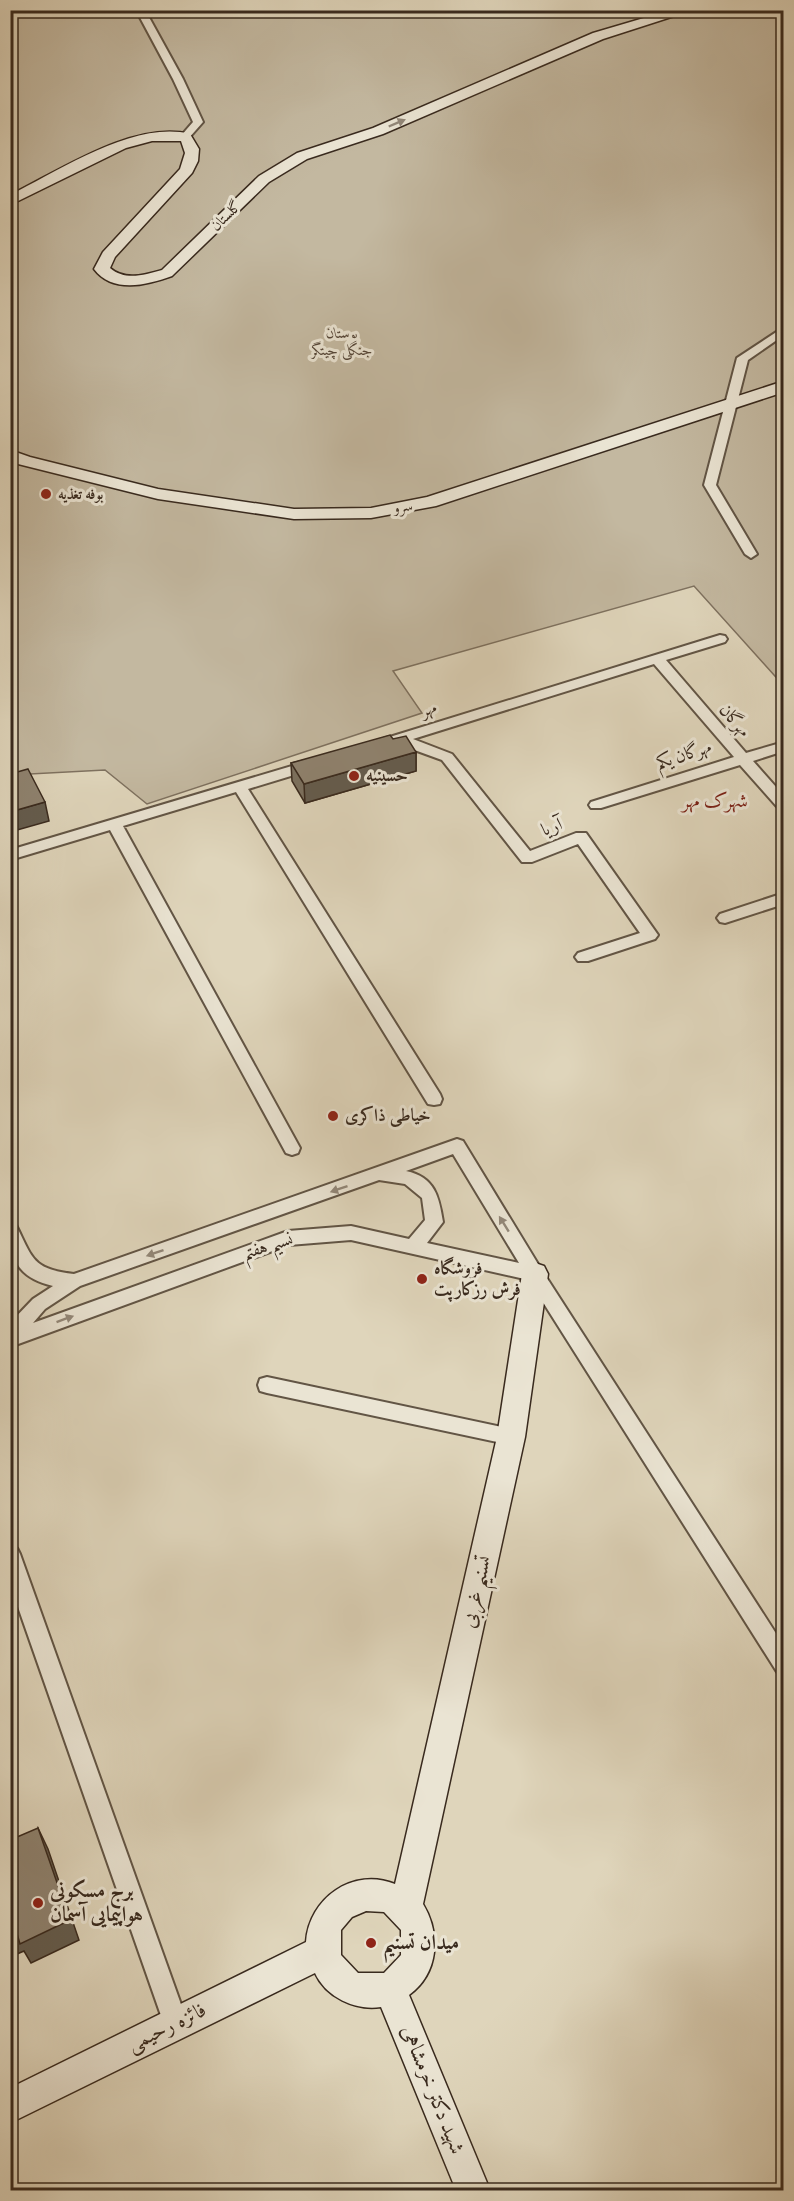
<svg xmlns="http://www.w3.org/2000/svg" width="794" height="2201" font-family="'IM FELL English',Amiri,serif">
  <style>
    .green { fill: #c3b8a0; stroke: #7e715f; stroke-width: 1.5 }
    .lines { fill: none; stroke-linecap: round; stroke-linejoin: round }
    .street-casing { stroke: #625545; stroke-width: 4 }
    .secondary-casing { stroke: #392a1e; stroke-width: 3 }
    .street { fill: #eae4d3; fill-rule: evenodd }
    .secondary { fill: #eae4d3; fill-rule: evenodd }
    .wall { fill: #7b7160; stroke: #392a1e; stroke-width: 1.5 }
    .shaded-wall { fill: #645c4e; stroke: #392a1e; stroke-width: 1.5 }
    .building { fill: #8f8370; stroke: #392a1e; stroke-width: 1.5 }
    .oneway { fill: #928778 }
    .poi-dot { fill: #8f2418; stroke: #eae4d3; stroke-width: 2 }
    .labels { text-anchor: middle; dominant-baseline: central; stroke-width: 6; stroke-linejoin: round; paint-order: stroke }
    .far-street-label { font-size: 15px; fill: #392a1e; stroke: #eae4d3 }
    .far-park-label { font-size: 15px; font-style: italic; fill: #554638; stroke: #eae4d3 }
    .far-poi-label { font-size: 15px; font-weight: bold; fill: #392a1e; stroke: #eae4d3; text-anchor: start }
    .street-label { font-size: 18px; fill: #392a1e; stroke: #eae4d3 }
    .poi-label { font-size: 18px; font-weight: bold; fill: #392a1e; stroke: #eae4d3; text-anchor: start }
    .neighbourhood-label { font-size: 20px; fill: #7a1f14; stroke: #eae4d3 }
    .near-street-label { font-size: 21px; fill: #392a1e; stroke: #eae4d3 }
    .near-poi-label { font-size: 21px; font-weight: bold; fill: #392a1e; stroke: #eae4d3; text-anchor: start }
  </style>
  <rect width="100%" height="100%" fill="#dfd5bb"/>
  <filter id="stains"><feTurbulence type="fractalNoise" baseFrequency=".00333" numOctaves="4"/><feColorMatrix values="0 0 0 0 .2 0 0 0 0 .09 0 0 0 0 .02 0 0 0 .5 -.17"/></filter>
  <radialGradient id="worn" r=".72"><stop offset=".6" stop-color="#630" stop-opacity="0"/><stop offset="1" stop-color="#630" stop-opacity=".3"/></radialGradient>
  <path class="green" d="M 11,11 L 783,11 L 783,685 L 694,586 L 393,671 L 422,713 L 147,804 L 105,770 L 11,775 Z"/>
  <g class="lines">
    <g class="street-casing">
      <path id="street" d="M 136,10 L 145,10 L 183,79 L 203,122 L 188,139 L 180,137 L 193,122 L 173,79 Z
        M 784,327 L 784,335 L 748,360 L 716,485 L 757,554 L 751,558 L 745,554 L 704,485 L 737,358 Z
        M 720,635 L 725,636 L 727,639 L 725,642 L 666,660 L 746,753 L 784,742 L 784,751 L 753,761 L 784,796 L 784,811 L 779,809 L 740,765 L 601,808 L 591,808 L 589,805 L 591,802 L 734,757 L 654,664 L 413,739 L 452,754 L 530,851 L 576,833 L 586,833 L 658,935 L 655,939 L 588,961 L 578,961 L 575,957 L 578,953 L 640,933 L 578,844 L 532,862 L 522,862 L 442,760 L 398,744 L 385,748 L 378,743 L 380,740 Z
        M 312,760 L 317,762 L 319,765 L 317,768 L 248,789 L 440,1094 L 442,1099 L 440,1104 L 434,1105 L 428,1104 L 236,792 L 123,826 L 300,1148 L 298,1153 L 292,1155 L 286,1153 L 110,830 L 10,860 L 10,850 Z
        M 784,893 L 784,904 L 725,923 L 720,922 L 717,918 L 720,914 Z
        M 457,1139 L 463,1141 L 541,1269 L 784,1646 L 784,1675 L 777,1672 L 529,1280 L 351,1240 L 289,1245 L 10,1347 L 10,1323 L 33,1299 L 53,1286 C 15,1277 10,1257 10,1223 L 16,1225 C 33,1259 32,1269 74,1274 ZM 453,1154 L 519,1263 L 427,1243 L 443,1222 C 439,1197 435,1177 406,1171 ZM 379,1180 L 405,1184 L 422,1198 L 425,1220 L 409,1239 L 351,1226 L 288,1231 L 33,1323 L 45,1309 L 80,1286 Z
        M 267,1377 L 511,1429 L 518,1431 L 520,1437 L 518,1443 L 511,1445 L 267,1393 L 260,1391 L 258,1385 L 260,1379 Z
        M 10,1545 L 17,1548 L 20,1554 L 188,2024 L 184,2032 L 176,2036 L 168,2032 L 164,2024 L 10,1584 Z"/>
    </g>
    <g class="secondary-casing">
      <path id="secondary" d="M 671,10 L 693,10 L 603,39 L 383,134 L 307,159 L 269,182 L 172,276 C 147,285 113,294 94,269 L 103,252 L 180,169 L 185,153 L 181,141 L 152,141 L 126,148 L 10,205 L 10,195 C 59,171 134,120 190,134 L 199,149 L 198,161 L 192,173 L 115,257 L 110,268 C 125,281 144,275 162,270 L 259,176 L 297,153 L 373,128 L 593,33 Z
        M 784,381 L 784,392 L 436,506 L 371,518 L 294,519 L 158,499 L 10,462 L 10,450 L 30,457 L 158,489 L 294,509 L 371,508 L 427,497 Z
        M 535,1263 L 544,1266 L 548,1274 L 525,1437 L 423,1904 C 441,1934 439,1973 409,1995 L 490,2190 L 456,2190 L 381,2007 C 355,2011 326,1997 315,1973 L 10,2123 L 10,2088 L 306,1942 C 309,1898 353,1867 395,1884 L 497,1437 L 522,1274 L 526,1266 ZM 366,1911 L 384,1912 L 401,1930 L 401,1955 L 384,1973 L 358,1973 L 341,1955 L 341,1930 L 352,1917 Z"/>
    </g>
    <use href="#street" class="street"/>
    <use href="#secondary" class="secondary"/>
  </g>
  <path class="wall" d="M 393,739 L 416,752 L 416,771 L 305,803 L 292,781 L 291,763 Z"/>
  <path class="shaded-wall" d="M 416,752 L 416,771 L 305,803 L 304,784 Z
    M 45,802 L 49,821 L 10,832 L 10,812 Z
    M 38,1828 L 48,1849 L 79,1940 L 31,1963 L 24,1951 L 10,1957 L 10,1933 Z"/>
  <path class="building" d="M 390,735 L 393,739 L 406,736 L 416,752 L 304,784 L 291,763 Z
    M 28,769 L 45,802 L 10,812 L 10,774 Z
    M 38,1828 L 70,1920 L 20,1944 L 16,1930 L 10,1933 L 10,1840 Z"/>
  <defs><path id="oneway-solid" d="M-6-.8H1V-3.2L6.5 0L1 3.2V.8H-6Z" transform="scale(1.5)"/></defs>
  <g class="oneway">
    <use href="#oneway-solid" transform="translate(397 123) rotate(-23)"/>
    <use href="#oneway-solid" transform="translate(339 1189) rotate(161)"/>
    <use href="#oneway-solid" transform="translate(504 1224) rotate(-122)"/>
    <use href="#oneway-solid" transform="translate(155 1253) rotate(161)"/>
    <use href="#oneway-solid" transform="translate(65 1319) rotate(-20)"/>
  </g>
  <g class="poi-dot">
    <circle cx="46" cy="494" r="6"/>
    <circle cx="354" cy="776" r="6"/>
    <circle cx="333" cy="1116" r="6"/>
    <circle cx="422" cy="1279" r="6"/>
    <circle cx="38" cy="1903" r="6"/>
    <circle cx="371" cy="1943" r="6"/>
  </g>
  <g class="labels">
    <g class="far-street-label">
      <text transform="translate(226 216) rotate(-44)">گلستان</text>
      <text transform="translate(403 507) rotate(-10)">سرو</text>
    </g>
    <g class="far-park-label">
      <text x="342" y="333">بوستان<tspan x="342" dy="17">جنگلی چیتگر</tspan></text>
    </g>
    <g class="far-poi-label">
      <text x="58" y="494">بوفه تغذیه</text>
    </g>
    <g class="street-label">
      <text transform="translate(429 710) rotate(-17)">مهر</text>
      <text transform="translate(734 721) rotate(49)">مهرگان</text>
      <text transform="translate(684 756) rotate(-18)">مهرگان یکم</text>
      <text transform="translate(552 828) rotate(-21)">آریا</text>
      <text transform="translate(268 1247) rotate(-17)">نسیم هفتم</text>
    </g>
    <g class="poi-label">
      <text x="366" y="776">حسینیه</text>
      <text x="345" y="1116">خیاطی ذاکری</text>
      <text x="434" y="1269">فروشگاه<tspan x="434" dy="21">فرش رزکارپت</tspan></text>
    </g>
    <g class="neighbourhood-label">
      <text x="715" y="801">شهرک مهر</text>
    </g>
    <g class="near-street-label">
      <text transform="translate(477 1592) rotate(-77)">تسنیم غربی</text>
      <text transform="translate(167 2028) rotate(-26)">فائزه رحیمی</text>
      <text transform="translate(432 2090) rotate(68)">شهید دکتر خرمشاهی</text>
    </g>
    <g class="near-poi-label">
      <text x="50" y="1891">برج مسکونی<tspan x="50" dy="24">هواپیمایی آسمان</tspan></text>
      <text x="383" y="1943">میدان تسنیم</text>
    </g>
  </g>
  <rect width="794" height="2201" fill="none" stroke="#dfd5bb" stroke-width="36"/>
  <rect x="12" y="12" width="770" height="2177" fill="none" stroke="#392a1e" stroke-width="3"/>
  <rect x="18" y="18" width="758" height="2165" fill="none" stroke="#392a1e" stroke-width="1.5"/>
  <rect width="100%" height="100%" filter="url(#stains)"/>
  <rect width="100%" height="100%" fill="url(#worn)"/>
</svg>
